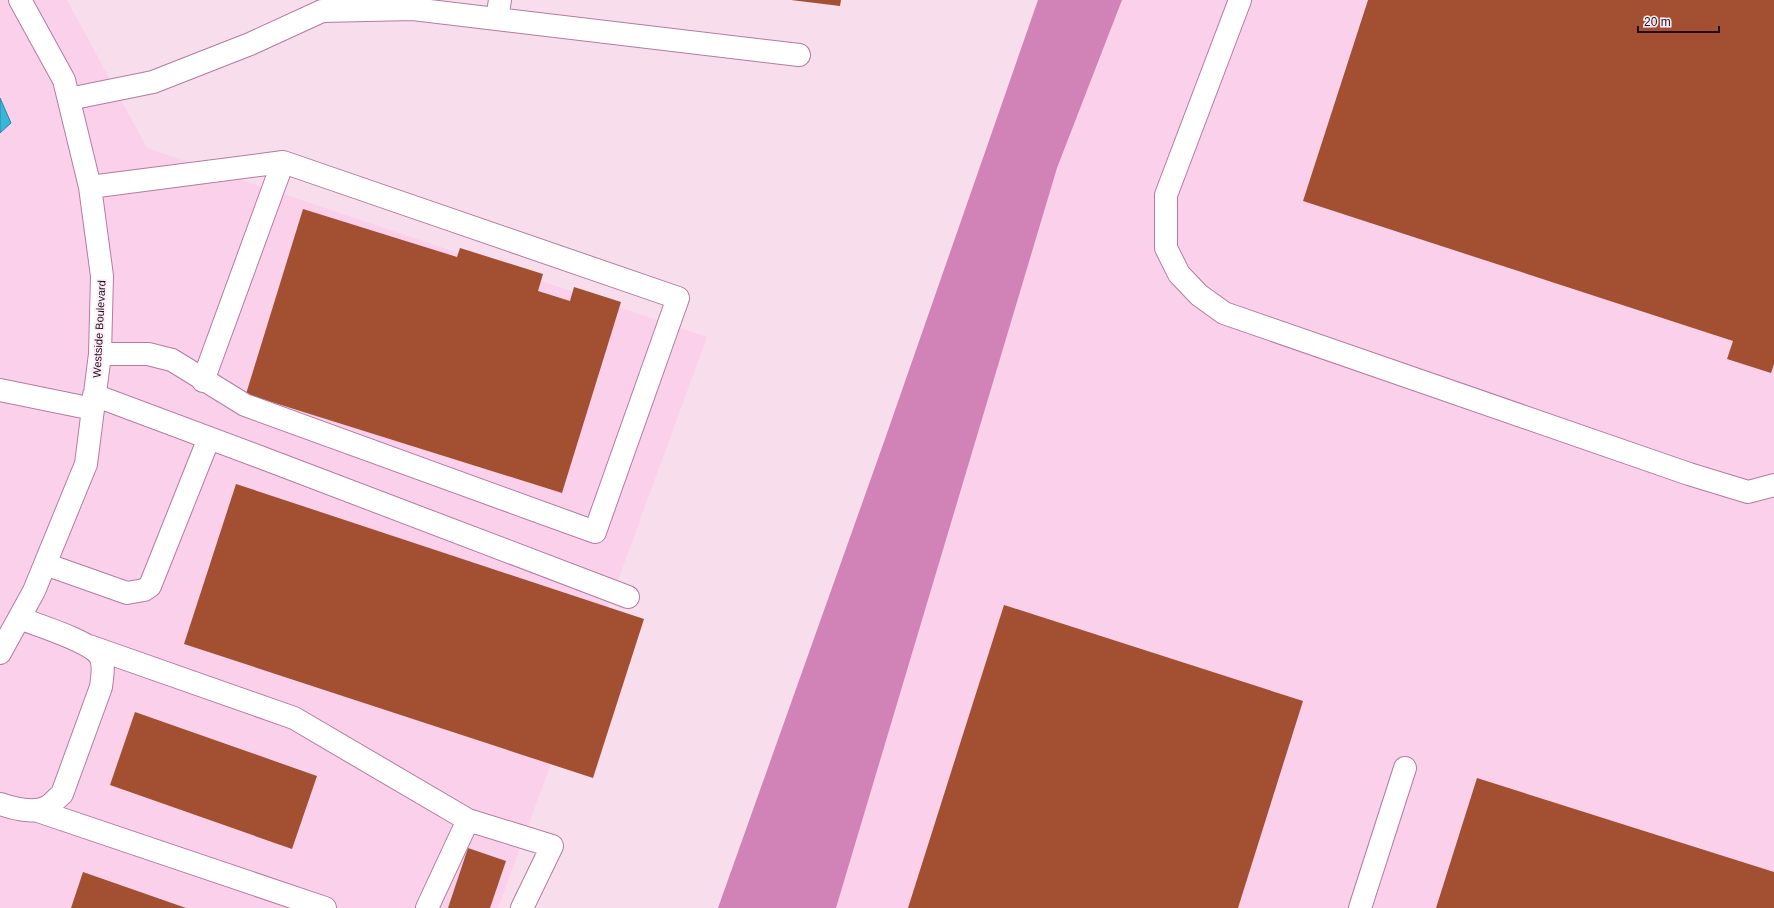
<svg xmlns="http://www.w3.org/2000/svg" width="1774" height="908" font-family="Helvetica,sans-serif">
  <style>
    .built { fill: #fbd0eb }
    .forest { fill: #d182b6 }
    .water { fill: #37b6d9; stroke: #3183a0 }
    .building { fill: #a25031 }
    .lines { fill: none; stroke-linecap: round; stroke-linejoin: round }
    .minor-casing { stroke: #b57aa1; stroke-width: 24 }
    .minor { stroke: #fff; stroke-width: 22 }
    .labels { text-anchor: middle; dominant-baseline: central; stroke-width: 4; stroke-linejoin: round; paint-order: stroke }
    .street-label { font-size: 11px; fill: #220c1b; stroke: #fceff7 }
  </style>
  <rect width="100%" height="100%" fill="#f8dded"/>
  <path class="built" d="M 0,0 L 67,0 L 147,148 L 707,337 L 498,908 L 0,908 Z
    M 1122,0 L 1774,0 L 1774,908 L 836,908 L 1057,168 Z"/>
  <path class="forest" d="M 1038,0 L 1122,0 L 1057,168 L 836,908 L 718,908 L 885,439 Z"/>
  <path class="water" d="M 0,98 L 11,123 L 0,133 Z"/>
  <path class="building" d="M 791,0 L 841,0 L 840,6 Z
    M 1368,0 L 1774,0 L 1774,364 L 1771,373 L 1727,359 L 1733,341 L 1303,201 Z
    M 303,209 L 457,257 L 460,248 L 543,274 L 538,291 L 570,301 L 574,287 L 621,302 L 562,493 L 246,394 Z
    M 236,484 L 644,619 L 593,778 L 184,644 Z
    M 1004,605 L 1303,701 L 1238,908 L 908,908 Z
    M 135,712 L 317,776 L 292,849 L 110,785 Z
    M 1477,778 L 1774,872 L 1774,908 L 1436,908 Z
    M 468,848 L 506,861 L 490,908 L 448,908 Z
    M 83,872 L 186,908 L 71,908 Z"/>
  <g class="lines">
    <g class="minor-casing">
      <path id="minor" d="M 1240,0 L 1166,195 L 1166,248 L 1179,274 L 1199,295 L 1224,313 L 1689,474 L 1748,492 L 1774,485
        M 497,19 L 500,0
        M 69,99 L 153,82 L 250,44 L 322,11 L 413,9 L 799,55
        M 90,187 L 283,162 L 678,298 L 595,532 L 245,405 L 172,360 L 148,354 L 100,354
        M 203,381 L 283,162
        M 0,390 L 93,409
        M 94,395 L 260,457 L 628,597
        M 45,564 L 127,593 L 144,590 L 150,586 L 209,438
        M 89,646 L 294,718 L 468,820 L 427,908
        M 0,653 L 34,591 L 86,464 L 100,354 L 102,276 L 90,187 L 64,80 L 20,0
        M 0,804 C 15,809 36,815 50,805 C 54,802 58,797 62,794 L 101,687 C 102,677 105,665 100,656 C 90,641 37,625 19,618
        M 35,810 L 325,908
        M 468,820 L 552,846 L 522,908
        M 1360,908 L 1405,768"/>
    </g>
    <use href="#minor" class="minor"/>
  </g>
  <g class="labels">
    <g class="street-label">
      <text transform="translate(99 329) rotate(-87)">Westside Boulevard</text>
    </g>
  </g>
  <path d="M1638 26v6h81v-6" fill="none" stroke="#220c1b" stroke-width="2"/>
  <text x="1644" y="26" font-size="12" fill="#220c1b" stroke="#fceff7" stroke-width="3" paint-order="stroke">20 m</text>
</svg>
